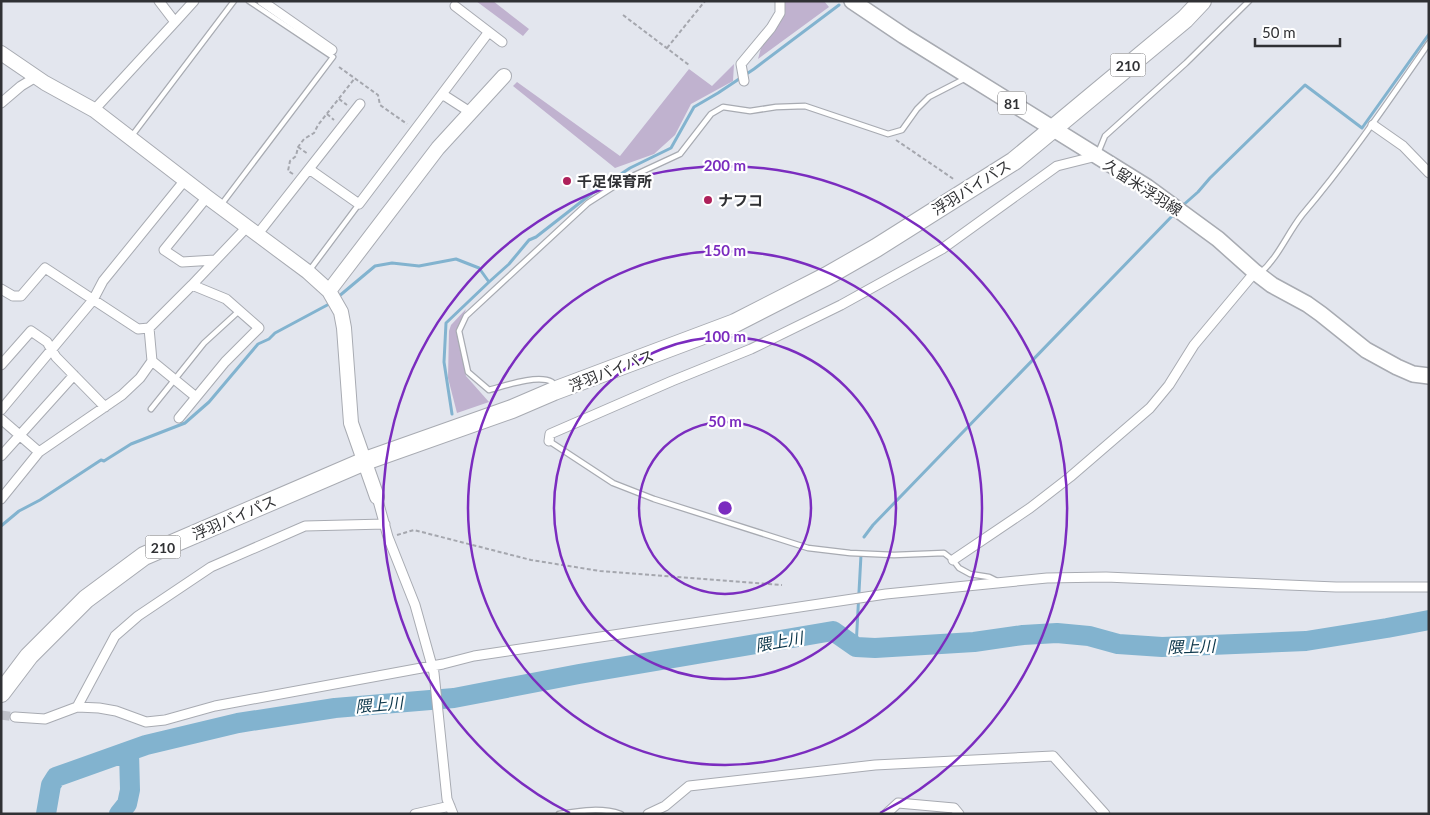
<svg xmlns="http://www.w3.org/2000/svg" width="1430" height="815" font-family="Lato,'Noto Sans JP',sans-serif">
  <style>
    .green { fill: #c0b2cf }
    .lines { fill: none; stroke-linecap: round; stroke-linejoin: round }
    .stream { stroke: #82b3cf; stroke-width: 3 }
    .river { stroke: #82b3cf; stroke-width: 20 }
    .street-tunnel { stroke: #bfc2c9; stroke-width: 9; stroke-dasharray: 9 4.5; stroke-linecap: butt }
    .lane-casing { stroke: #a8abb2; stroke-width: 7 }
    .street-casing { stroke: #a8abb2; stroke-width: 11 }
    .secondary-casing { stroke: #a8abb2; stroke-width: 16 }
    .primary-casing { stroke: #a8abb2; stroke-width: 18 }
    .highway-casing { stroke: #a8abb2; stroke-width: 20 }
    .path { stroke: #a5a7ae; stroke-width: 2; stroke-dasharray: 4 2.5; stroke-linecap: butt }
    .lane { stroke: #fff; stroke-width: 4.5 }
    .street { stroke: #fff; stroke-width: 9 }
    .secondary { stroke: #fff; stroke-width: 14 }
    .primary { stroke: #fff; stroke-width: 15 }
    .highway { stroke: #fff; stroke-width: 18 }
    .ring { fill: none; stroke: #7b2cbf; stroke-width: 2.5 }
    .poi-dot { fill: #ae205a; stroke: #fff; stroke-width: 2 }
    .labels { text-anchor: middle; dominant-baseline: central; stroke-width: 4.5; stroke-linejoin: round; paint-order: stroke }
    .shield { fill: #fff; stroke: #6e6f71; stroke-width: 1 }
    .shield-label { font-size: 14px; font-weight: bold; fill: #303134 }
    .poi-label { font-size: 15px; font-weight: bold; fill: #303134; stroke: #fff; text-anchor: start }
    .street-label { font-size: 15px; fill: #303134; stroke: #fff }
    .water-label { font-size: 16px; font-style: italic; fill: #0c364a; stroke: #fff }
    .centre { fill: #7b2cbf; stroke: #fff; stroke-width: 2.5 }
    .ring-label { font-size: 15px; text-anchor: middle; font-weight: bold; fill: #7b2cbf; stroke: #fff; stroke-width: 4.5; stroke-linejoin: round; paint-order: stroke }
  </style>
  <rect width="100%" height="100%" fill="#e3e6ee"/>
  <path class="green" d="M 476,1 L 493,1 L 529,29 L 523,36 Z
    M 785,1 L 824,1 L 829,7 L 758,59 L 761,48 L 784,16 Z
    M 734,64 L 733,81 L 691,104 L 675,135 L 654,154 L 615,168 L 513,86 L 517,82 L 620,156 L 689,69 L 712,86 Z
    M 466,309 L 457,334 L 466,376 L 489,402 L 457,413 L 448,378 L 449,331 L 451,325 Z"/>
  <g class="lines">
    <path class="stream" d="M 1181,207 L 1198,192 L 1210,178 L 1305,85 L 1362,128 L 1429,34
      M 338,297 L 375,266 L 392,263 L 419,266 L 456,259 L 479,268 L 489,282 L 509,264 L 529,240 L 536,237 L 595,191 L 630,168 L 671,148 L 694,107 L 718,93 L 754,69 L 839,5
      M 452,414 L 444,362 L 446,323 L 489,282
      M 1,526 L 19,511 L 40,500 L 101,460 L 104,461 L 131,444 L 185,423 L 209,402 L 258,344 L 269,339 L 275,333 L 331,303
      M 864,537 L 873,525 L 1175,213
      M 856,647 L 861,555"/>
    <path class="river" d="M 46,814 L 51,785 L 56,777 L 146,745 L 238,723 L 335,708 L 454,698 L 579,674 L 833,631 L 856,647 L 875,648 L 974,642 L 1023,635 L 1057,633 L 1089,636 L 1118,644 L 1162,647 L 1306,641 L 1387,628 L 1429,620
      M 119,814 L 127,804 L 130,790 L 129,751"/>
    <path class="street-tunnel" d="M 1,715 L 15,717"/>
    <g class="lane-casing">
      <path id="lane" d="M 131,137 L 234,1
        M 1098,153 L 1105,136 L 1186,63 L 1249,1
        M 221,205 L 333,57 L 249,1
        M 309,271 L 359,204
        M 1260,273 C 1278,258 1287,234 1302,215 C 1348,161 1388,102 1429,43
        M 553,388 L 552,382 C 538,374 504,386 489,390 L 468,372 L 459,331 L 466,316 L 588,203 L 624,180 L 680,154 L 711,114 L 723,107 L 750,111 L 776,107 L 805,106 L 888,134 L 902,130 L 917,109 L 929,97 L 966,78
        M 151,409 L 204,343 L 239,311
        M 549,441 L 613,483 L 654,499 L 808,548 L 850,553 L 894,555 L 944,553 L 953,560 L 959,568 L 970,574 L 989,577 L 997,581
        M 559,814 C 579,811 601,807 621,814"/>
    </g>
    <g class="street-casing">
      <path id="street" d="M 262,1 L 332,50
        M 455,6 L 502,42
        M 175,22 L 194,1
        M 744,81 L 741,64 L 771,28 L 780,13 L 780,1
        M 442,94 L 470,112
        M 1,103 L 21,86 L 36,77
        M 94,110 L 175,22 L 159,1
        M 1373,125 L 1403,146 L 1429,173
        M 309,169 L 359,204 L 488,33
        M 207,197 L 164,250 L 182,262 L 215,260
        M 257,235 L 360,104
        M 1,289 L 13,296 L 21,296 L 45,268 L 138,329 L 149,328 L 192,285 L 247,227
        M 149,328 L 152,361 L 196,397
        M 1,365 L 31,331 L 47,342 L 56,357 L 105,407
        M 1,410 L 93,300 L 103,281 L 185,180
        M 179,418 L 225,362 L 259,328 L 226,299 L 192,285
        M 1,419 L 39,452
        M 549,441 L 550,434 L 672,381 L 751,349 L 841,305 L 942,249 L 1057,166 L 1097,156
        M 1,456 L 74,375
        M 377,497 L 388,537 L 415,605 L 434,673 L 447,799 L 453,814
        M 1,499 L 39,452 L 122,395 L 140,378 L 152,361
        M 953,560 L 1030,508 L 1070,477 L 1150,408 L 1169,385 L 1194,345 L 1255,272
        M 77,707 L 115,636 L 138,616 L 211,567 L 305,526 L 385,524
        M 15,717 L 45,719 L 77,707 L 99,708 L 116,711 L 146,722 L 165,720 L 215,706 L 443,664 L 474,656 L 886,594 L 1047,578 L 1106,577 L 1336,587 L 1429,587
        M 415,814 L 450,806
        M 648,814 L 665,806 L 689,786 L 875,765 L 1053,756 L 1105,814
        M 886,814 L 898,803 L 954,808 L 959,814"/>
    </g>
    <g class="secondary-casing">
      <path id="secondary" d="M 1,53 L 45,83 L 94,110 L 207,197 L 308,272 L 329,291 L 341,312 L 344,328 L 351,423 L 377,497
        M 329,291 L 438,148 L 504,76"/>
    </g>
    <g class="primary-casing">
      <path id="primary" d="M 852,1 L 904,36 L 1147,187 L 1218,239 L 1255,272 L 1272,285 L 1307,304 L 1321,314 L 1366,350 L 1397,367 L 1413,374 L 1429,376"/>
    </g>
    <g class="highway-casing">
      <path id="highway" d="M 1,693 L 29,656 L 86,599 L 144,556 L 365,461 L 512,409 L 554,391 L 735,323 L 827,276 L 876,248 L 1014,161 L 1185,19 L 1202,1"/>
    </g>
    <path class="path" d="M 623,15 L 689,65
      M 667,48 L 705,1
      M 339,67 L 378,95 L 380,105 L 407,124
      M 339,99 L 347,105
      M 327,114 L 334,120
      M 896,140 L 955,180
      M 298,147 L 308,154
      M 293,174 L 288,171 L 290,161 L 296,156 L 298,147 L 304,139 L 314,133 L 318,125 L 355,78
      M 397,535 L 414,530 L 531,560 L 600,571 L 782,585"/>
    <use href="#lane" class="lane"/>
    <use href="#street" class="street"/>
    <use href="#secondary" class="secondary"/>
    <use href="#primary" class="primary"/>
    <use href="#highway" class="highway"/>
  </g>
  <g class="ring">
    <circle cx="725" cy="508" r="86"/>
    <circle cx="725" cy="508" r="171"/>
    <circle cx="725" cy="508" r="257"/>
    <path d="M570 813A342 342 0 1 1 880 813"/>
  </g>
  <g class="poi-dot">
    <circle cx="567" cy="181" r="5"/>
    <circle cx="708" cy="200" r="5"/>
  </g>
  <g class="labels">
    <g class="shield">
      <rect x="1110.5" y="53.5" width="35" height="23" rx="4"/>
      <rect x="998" y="91.5" width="28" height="23" rx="4"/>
      <rect x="145.5" y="535.5" width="35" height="23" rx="4"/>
    </g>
    <g class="shield-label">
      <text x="1128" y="65">210</text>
      <text x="1012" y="103">81</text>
      <text x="163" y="547">210</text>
    </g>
    <g class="poi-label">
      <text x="577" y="181">千足保育所</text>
      <text x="718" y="200">ナフコ</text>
    </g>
    <g class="street-label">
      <text transform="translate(971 187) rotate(-32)">浮羽バイパス</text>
      <text transform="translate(1143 187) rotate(33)">久留米浮羽線</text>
      <text transform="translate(611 370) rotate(-21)">浮羽バイパス</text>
      <text transform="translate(234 517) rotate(-23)">浮羽バイパス</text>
    </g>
    <g class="water-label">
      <text transform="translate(779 641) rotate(-10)">隈上川</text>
      <text transform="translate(1191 646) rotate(-2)">隈上川</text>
      <text transform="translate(379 704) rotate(-5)">隈上川</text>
    </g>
  </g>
  <circle cx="725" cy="508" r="8" class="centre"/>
  <g class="ring-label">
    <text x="725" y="171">200 m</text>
    <text x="725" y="256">150 m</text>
    <text x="725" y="342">100 m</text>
    <text x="725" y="427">50 m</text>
  </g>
  <rect width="1430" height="815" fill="none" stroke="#303134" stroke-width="5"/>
  <path d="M1255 38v8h85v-8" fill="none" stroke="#303134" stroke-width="2.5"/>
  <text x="1262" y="38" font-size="15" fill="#303134" stroke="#ffffff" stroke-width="4" paint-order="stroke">50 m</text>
</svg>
